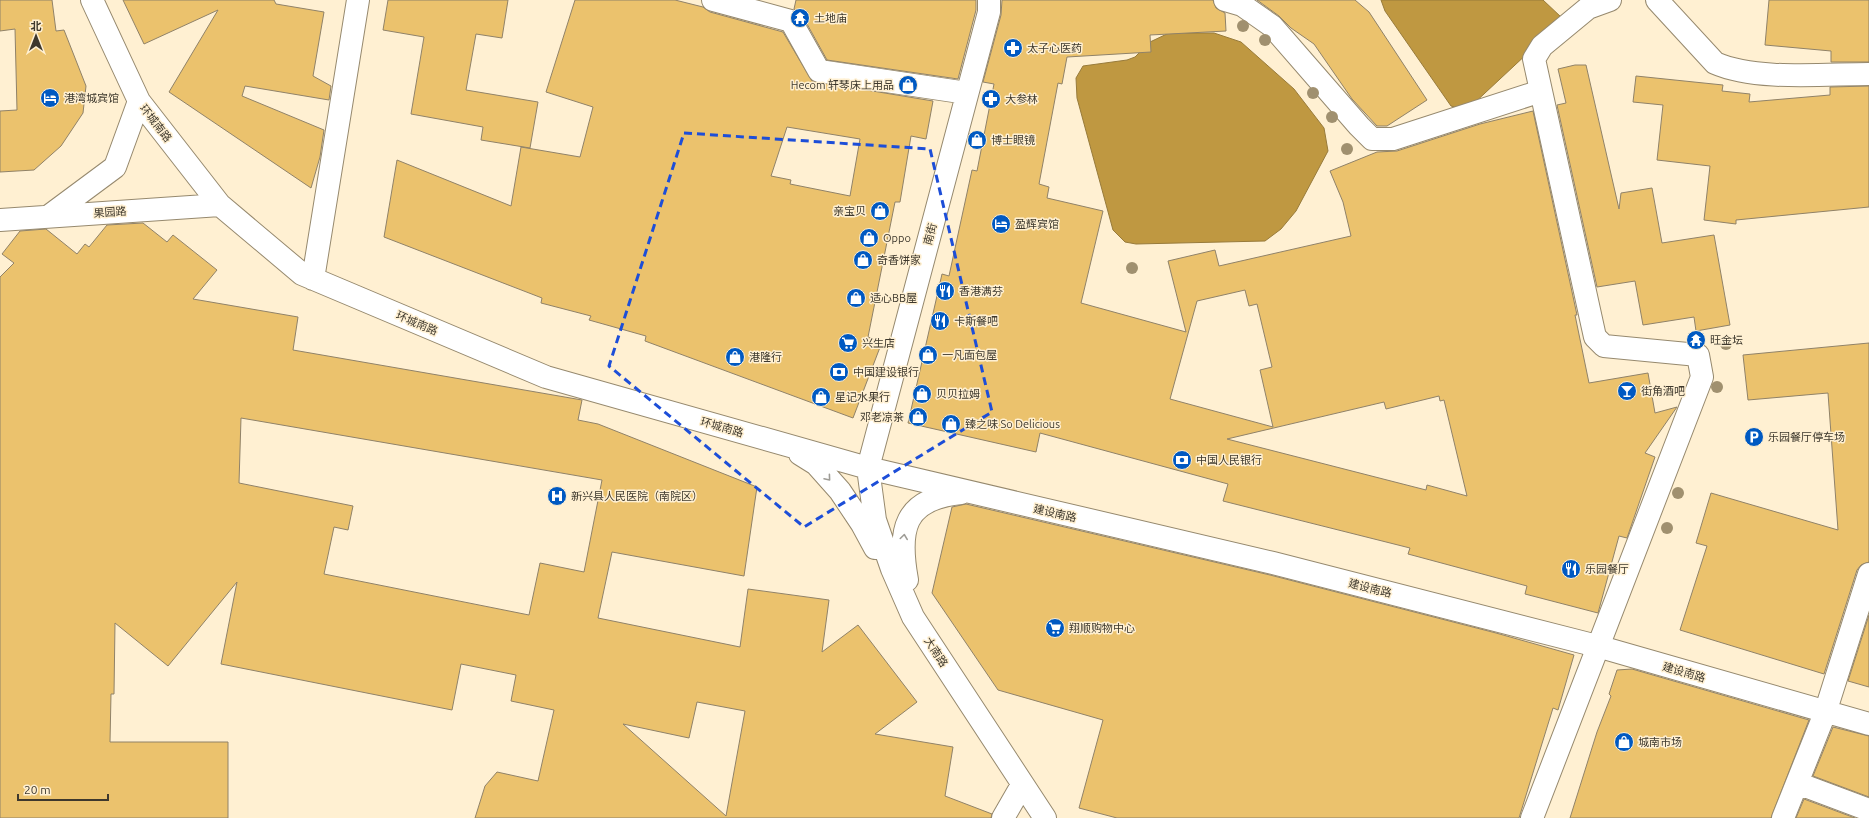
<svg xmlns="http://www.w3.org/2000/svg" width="1869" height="818" font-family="Ubuntu,'Noto Sans SC',sans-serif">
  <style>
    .water { fill: #bf9841; stroke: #987b3b }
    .building { fill: #ebc26d; stroke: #908268; fill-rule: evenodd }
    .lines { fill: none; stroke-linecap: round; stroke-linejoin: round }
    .minor-casing { stroke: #96896e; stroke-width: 24 }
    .minor { stroke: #fff; stroke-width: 22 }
    .tree { fill: #a0906f }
    .oneway { stroke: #9e9c96 }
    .marked { fill: none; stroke: #1d4ed8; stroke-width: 3; stroke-dasharray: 8 5; stroke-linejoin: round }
    .labels { text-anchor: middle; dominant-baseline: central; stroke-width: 3; stroke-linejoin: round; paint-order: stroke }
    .poi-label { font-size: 11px; fill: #3e382d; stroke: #fff0d2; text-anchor: start }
    .street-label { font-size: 11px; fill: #3e382d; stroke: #fff0d2 }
  </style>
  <rect width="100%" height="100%" fill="#fff0d2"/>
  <path class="water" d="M 1381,0 L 1543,0 L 1561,17 L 1559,24 L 1470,107 L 1463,109 L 1451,106 L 1385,11 Z
    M 1169,33 L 1214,33 L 1241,42 L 1294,89 L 1324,128 L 1328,151 L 1296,211 L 1281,229 L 1265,241 L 1136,244 L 1125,242 L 1113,230 L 1077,98 L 1076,78 L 1083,66 L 1127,60 L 1135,57 L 1150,42 Z"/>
  <path class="building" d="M 0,0 L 52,0 L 56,31 L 64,30 L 86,86 L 83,113 L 61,146 L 34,170 L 0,172 L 0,111 L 17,110 L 15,29 L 0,31 Z
    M 123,0 L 274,0 L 276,4 L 324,12 L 313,76 L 331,86 L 329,100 L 245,86 L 242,96 L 324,130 L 320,157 L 311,188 L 169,92 L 218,10 L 144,44 Z
    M 388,0 L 508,0 L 502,38 L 476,34 L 466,90 L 538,102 L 530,148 L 481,140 L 483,127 L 411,114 L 424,37 L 383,30 Z
    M 575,0 L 675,0 L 703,7 L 710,12 L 783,32 L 812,81 L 933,101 L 926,139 L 911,136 L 900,202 L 895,202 L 868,337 L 882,342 L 853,418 L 645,341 L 646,336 L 589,320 L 591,316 L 541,303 L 542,298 L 384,237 L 397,160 L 511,206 L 521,147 L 580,157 L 593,107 L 546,92 ZM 787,127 L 860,139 L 850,196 L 790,184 L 791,180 L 771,176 Z
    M 796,0 L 976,0 L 976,10 L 958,79 L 827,60 L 802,15 L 794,9 Z
    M 1002,0 L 1213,0 L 1216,8 L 1225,13 L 1226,31 L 1150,35 L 1151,52 L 1067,57 L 1062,84 L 1058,83 L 1039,184 L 1049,187 L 1047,198 L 1103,211 L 1081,303 L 1186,332 L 1168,261 L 1215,250 L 1219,266 L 1351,236 L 1343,202 L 1330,171 L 1377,152 L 1397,151 L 1480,124 L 1533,111 L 1577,315 L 1575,315 L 1589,383 L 1648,373 L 1655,413 L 1677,407 L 1645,453 L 1655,457 L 1627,538 L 1619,536 L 1598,613 L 1525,594 L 1527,586 L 1408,554 L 1410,548 L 1223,501 L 1228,484 L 1040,433 L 1036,452 L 908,423 L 942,274 L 949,276 L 972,170 L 977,171 L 994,84 L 983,82 L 1001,15 ZM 1245,290 L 1249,306 L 1257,304 L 1272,367 L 1260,370 L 1273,427 L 1170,399 L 1197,301 ZM 1439,396 L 1440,401 L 1444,400 L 1467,496 L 1427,485 L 1426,490 L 1227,439 L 1384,402 L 1386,409 Z
    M 1257,0 L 1355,0 L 1369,12 L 1427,100 L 1387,126 L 1377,126 L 1352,99 L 1314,44 L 1291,28 L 1279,16 Z
    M 1769,0 L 1869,0 L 1869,62 L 1831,62 L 1831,51 L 1765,45 Z
    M 1575,65 L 1586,65 L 1619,209 L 1621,193 L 1652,188 L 1662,243 L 1714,235 L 1730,325 L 1696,331 L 1694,317 L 1643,325 L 1635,281 L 1597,287 L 1557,105 L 1566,103 L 1558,69 Z
    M 1636,76 L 1723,85 L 1722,91 L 1750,94 L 1749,102 L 1830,95 L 1830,87 L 1869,86 L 1869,207 L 1736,220 L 1736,224 L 1704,220 L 1710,166 L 1657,160 L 1663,105 L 1633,102 Z
    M 143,223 L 167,242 L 173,235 L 217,270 L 193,299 L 298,317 L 293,350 L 582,400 L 578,420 L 598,424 L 757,487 L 744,576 L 612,552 L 598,618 L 740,647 L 748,589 L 829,600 L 822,652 L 858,625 L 917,702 L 875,734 L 953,747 L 945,796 L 992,814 L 991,818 L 475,818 L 485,786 L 497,772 L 538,781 L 554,710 L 511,701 L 516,675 L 461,664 L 452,710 L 221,664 L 237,582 L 168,666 L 115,623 L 114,694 L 111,694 L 110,742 L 228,742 L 228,818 L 0,818 L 0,277 L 14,263 L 2,254 L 20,231 L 46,229 L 77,254 L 85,244 L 89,247 L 107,225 ZM 241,418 L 602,480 L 584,572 L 540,563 L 529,615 L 324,574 L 334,527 L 348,530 L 353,506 L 239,483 ZM 697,702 L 745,711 L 726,816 L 623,724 L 689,738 Z
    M 1869,343 L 1869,562 L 1861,565 L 1857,570 L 1824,674 L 1680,630 L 1707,546 L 1696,543 L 1711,493 L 1838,530 L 1828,393 L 1748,400 L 1743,355 Z
    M 966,504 L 1270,575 L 1496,633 L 1574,655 L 1558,710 L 1553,708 L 1519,818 L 1117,818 L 1079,808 L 1103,720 L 998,690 L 932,593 L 952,507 Z
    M 1869,615 L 1869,687 L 1848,681 Z
    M 1632,669 L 1809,720 L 1771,818 L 1570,818 L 1597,732 L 1611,696 L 1609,694 L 1617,670 Z
    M 1833,727 L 1869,736 L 1869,797 L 1813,776 Z
    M 1804,799 L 1855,818 L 1796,818 Z"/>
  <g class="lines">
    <g class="minor-casing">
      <path id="minor" d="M 92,0 L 139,101 L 220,205 L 302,274 L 546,377 L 868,468 L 1273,563 L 1597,646 L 1869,724
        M 713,0 L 791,21 L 819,71 L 967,93
        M 989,0 L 989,12 L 868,468 L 875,520 L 892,569 L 913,617 L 1045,818
        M 1225,0 L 1242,5 L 1272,26 L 1359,126 L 1372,139 L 1393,139 L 1541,91
        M 1657,0 L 1715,63 C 1756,81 1824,74 1869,74
        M 49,216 L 115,167 L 139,101
        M 0,220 L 220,205
        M 313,279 L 358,0
        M 800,454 L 816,464 L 840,491 L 862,524 L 875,548
        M 907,580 C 898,530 903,499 961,493
        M 1797,783 L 1869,810
        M 1003,818 L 1022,785
        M 1532,818 L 1702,377 L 1698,355 L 1604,346 L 1595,337 L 1534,59 L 1542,46 L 1588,8 L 1610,0
        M 1783,818 L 1825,713 L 1869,574"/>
    </g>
    <use href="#minor" class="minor"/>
  </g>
  <g class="tree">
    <circle cx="1243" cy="26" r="6"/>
    <circle cx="1265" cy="40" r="6"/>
    <circle cx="1313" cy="93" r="6"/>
    <circle cx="1332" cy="117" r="6"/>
    <circle cx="1347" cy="149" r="6"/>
    <circle cx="1132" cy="268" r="6"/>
    <circle cx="1726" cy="344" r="6"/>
    <circle cx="1717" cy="387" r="6"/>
    <circle cx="1678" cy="493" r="6"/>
    <circle cx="1667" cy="528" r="6"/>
  </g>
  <defs><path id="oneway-chevron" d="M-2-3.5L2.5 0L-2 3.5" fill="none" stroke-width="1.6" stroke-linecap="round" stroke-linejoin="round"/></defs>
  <g class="oneway">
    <use href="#oneway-chevron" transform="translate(828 478) rotate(50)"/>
    <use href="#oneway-chevron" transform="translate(904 537) rotate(-82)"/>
  </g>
  <path class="marked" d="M 684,133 L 930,149 L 992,412 L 804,527 L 609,366 Z"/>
  <defs>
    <g id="temple-disc" transform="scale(1)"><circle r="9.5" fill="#0059c2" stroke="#fff0d2"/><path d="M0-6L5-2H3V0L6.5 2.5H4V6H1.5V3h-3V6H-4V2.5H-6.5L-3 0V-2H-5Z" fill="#fff"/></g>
    <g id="pharmacy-disc" transform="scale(1)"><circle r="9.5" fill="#0059c2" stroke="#fff0d2"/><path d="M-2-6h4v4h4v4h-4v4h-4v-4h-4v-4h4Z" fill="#fff"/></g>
    <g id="shop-disc" transform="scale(1)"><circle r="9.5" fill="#0059c2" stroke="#fff0d2"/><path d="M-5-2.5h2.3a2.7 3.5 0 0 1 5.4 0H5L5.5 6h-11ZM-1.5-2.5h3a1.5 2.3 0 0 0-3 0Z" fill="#fff"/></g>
    <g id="hotel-disc" transform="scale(1)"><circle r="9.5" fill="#0059c2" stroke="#fff0d2"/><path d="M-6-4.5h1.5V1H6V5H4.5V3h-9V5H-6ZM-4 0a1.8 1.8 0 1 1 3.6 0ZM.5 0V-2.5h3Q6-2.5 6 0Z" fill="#fff"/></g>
    <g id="restaurant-disc" transform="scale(1)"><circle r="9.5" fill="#0059c2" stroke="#fff0d2"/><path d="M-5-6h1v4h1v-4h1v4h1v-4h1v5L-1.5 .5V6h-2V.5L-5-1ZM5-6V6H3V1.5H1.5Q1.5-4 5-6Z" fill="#fff"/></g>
    <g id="supermarket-disc" transform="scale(1)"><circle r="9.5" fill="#0059c2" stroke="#fff0d2"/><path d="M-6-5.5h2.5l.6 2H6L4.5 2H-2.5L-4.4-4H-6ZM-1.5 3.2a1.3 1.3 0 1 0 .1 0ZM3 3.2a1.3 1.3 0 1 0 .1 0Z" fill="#fff"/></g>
    <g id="bank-disc" transform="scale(1)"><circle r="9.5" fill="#0059c2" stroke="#fff0d2"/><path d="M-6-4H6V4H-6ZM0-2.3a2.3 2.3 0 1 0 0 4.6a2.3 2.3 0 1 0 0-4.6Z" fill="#fff"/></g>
    <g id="bar-disc" transform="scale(1)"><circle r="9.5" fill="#0059c2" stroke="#fff0d2"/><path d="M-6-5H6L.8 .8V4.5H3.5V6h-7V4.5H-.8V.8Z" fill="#fff"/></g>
    <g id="parking-disc" transform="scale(1)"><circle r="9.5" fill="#0059c2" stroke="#fff0d2"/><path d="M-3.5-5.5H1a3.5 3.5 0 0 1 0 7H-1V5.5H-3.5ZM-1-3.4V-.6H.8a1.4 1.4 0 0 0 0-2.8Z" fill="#fff"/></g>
    <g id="hospital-disc" transform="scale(1)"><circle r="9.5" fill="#0059c2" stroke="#fff0d2"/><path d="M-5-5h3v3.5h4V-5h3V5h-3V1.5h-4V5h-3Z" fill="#fff"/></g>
  </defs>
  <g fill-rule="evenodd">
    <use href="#temple-disc" x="800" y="18"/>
    <use href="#pharmacy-disc" x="1013" y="48"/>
    <use href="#shop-disc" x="908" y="85"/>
    <use href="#hotel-disc" x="50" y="98"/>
    <use href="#pharmacy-disc" x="991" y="99"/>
    <use href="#shop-disc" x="977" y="140"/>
    <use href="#shop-disc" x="880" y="211"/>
    <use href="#hotel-disc" x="1001" y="224"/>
    <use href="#shop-disc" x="869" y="238"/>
    <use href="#shop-disc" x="863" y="260"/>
    <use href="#restaurant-disc" x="945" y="291"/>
    <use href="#shop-disc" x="856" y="298"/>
    <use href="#restaurant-disc" x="940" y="321"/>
    <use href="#temple-disc" x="1696" y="340"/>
    <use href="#supermarket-disc" x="848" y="343"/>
    <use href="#shop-disc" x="928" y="355"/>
    <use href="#shop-disc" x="735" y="357"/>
    <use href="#bank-disc" x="839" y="372"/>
    <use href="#bar-disc" x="1627" y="391"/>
    <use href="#shop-disc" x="922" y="394"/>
    <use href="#shop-disc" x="821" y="397"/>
    <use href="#shop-disc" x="918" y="417"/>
    <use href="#shop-disc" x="951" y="424"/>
    <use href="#parking-disc" x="1754" y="437"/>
    <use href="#bank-disc" x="1182" y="460"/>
    <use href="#hospital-disc" x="557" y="496"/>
    <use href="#restaurant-disc" x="1571" y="569"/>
    <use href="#supermarket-disc" x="1055" y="628"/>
    <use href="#shop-disc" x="1624" y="742"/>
  </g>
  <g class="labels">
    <g class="poi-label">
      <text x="814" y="18">土地庙</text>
      <text x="1027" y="48">太子心医药</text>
      <text x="894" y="85" text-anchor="end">Hecom 轩琴床上用品</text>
      <text x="64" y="98">港湾城宾馆</text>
      <text x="1005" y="99">大参林</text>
      <text x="991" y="140">博士眼镜</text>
      <text x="866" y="211" text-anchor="end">亲宝贝</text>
      <text x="1015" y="224">盈辉宾馆</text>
      <text x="883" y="238">Oppo</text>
      <text x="877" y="260">奇香饼家</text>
      <text x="959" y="291">香港满芬</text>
      <text x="870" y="298">适心BB屋</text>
      <text x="954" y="321">卡斯餐吧</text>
      <text x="1710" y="340">旺金坛</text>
      <text x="862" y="343">兴生店</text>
      <text x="942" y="355">一凡面包屋</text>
      <text x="749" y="357">港隆行</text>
      <text x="853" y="372">中国建设银行</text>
      <text x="1641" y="391">街角酒吧</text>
      <text x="936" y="394">贝贝拉姆</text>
      <text x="835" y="397">星记水果行</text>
      <text x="904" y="417" text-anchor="end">邓老凉茶</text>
      <text x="965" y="424">臻之味 So Delicious</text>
      <text x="1768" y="437">乐园餐厅停车场</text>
      <text x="1196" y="460">中国人民银行</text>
      <text x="571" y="496">新兴县人民医院（南院区）</text>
      <text x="1585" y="569">乐园餐厅</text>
      <text x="1069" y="628">翔顺购物中心</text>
      <text x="1638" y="742">城南市场</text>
    </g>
    <g class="street-label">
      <text transform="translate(156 123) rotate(52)">环城南路</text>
      <text transform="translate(110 212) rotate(-4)">果园路</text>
      <text transform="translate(930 234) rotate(-75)">南街</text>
      <text transform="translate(417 323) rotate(23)">环城南路</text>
      <text transform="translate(722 427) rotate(16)">环城南路</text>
      <text transform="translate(1055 513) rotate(13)">建设南路</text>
      <text transform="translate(1370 588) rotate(14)">建设南路</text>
      <text transform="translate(936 652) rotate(57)">大南路</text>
      <text transform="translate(1684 672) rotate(16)">建设南路</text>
    </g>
  </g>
  <g transform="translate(36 36)" stroke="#fff0d2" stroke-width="3" paint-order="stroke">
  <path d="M0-3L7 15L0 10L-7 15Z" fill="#3e382d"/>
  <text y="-6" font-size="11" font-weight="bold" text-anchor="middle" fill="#3e382d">北</text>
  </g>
  <path d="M18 794v6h90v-6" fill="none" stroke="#3e382d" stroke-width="2"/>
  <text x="24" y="794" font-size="12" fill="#3e382d" stroke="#fff0d2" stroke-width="3" paint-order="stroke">20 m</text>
</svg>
